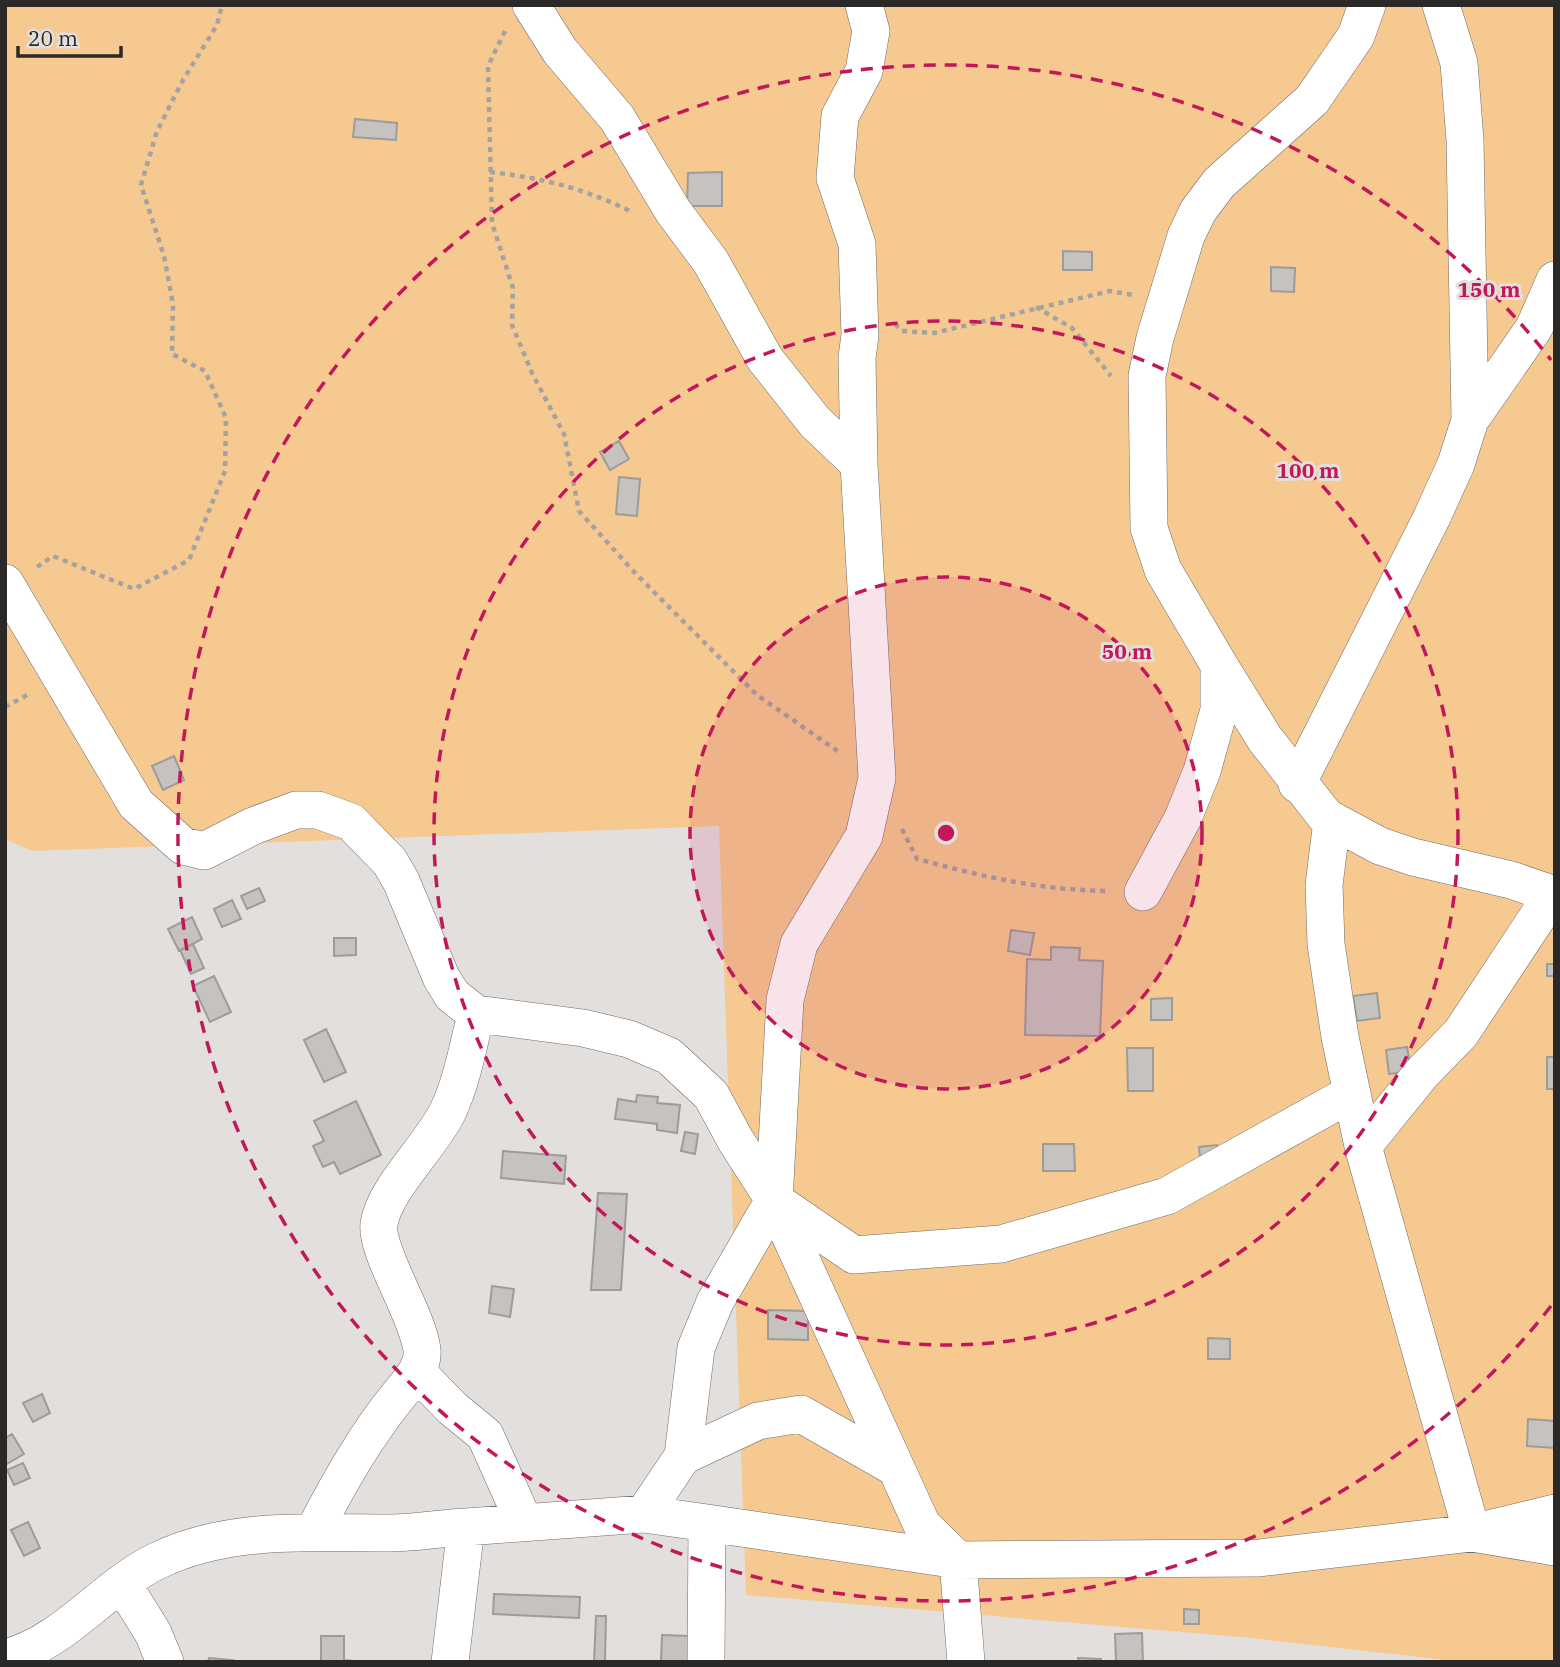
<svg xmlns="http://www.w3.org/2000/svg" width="1560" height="1667" font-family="'IBM Plex Serif',serif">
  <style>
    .green { fill: #f5c990 }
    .building { fill: #c5c2bf; stroke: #9e9c98; stroke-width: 2 }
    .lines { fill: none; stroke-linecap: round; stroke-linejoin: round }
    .street-casing { stroke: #6e6c69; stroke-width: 38 }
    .path { stroke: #a5a3a0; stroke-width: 4.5; stroke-dasharray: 5 5; stroke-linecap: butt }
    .street { stroke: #fff; stroke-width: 37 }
    .ring { fill: none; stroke: #c2185b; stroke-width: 3.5; stroke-dasharray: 12 9 }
    .centre { fill: #c2185b; stroke: #e2dfdc; stroke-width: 3.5 }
    .ring-label { font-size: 21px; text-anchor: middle; font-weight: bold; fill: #c2185b; stroke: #e2dfdc; stroke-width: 6; stroke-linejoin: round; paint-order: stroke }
  </style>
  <rect width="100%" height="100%" fill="#e2dfdc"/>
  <path class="green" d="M 5,5 L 1555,5 L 1555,1662 L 1464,1662 L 1241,1637 L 746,1595 L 719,826 L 32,851 L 5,839 Z"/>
  <path class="building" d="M 355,119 L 397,123 L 396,140 L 353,137 Z
    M 722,172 L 722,206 L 687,206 L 688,173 Z
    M 1063,251 L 1092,252 L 1092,270 L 1063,270 Z
    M 1271,267 L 1295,268 L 1294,292 L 1271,291 Z
    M 619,441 L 629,459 L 610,470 L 600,452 Z
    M 619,477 L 640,479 L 637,516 L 616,514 Z
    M 174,756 L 184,780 L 163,790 L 152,766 Z
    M 259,888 L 265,901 L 247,909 L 241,896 Z
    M 232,900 L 241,919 L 222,927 L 214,909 Z
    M 192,917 L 202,939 L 179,951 L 168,929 Z
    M 1011,930 L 1034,933 L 1030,955 L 1008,951 Z
    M 334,938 L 356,938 L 356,955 L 334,956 Z
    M 193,944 L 204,968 L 191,974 L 180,950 Z
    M 1051,947 L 1080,948 L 1079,960 L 1103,961 L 1100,1036 L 1025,1035 L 1027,959 L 1051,960 Z
    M 1547,964 L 1555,964 L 1555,976 L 1547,976 Z
    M 214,976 L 231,1012 L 210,1022 L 193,986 Z
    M 1377,993 L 1380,1018 L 1357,1021 L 1353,996 Z
    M 1172,998 L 1172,1020 L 1151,1020 L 1151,999 Z
    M 326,1029 L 346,1072 L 324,1082 L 304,1040 Z
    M 1407,1047 L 1411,1071 L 1389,1074 L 1386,1050 Z
    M 1127,1048 L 1153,1048 L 1153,1091 L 1128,1091 Z
    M 1547,1057 L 1555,1057 L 1555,1089 L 1547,1089 Z
    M 637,1095 L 658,1097 L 657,1103 L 680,1105 L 677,1133 L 657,1130 L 657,1124 L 615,1119 L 618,1099 L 636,1102 Z
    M 356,1101 L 381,1155 L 340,1174 L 334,1162 L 323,1167 L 313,1146 L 324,1141 L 314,1121 Z
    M 685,1132 L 698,1134 L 695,1154 L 681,1151 Z
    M 1043,1144 L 1074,1144 L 1075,1171 L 1043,1171 Z
    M 1217,1145 L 1219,1165 L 1201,1167 L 1199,1147 Z
    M 503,1151 L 566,1156 L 564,1184 L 501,1178 Z
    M 598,1193 L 627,1194 L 621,1290 L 591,1290 Z
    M 492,1286 L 514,1289 L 510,1317 L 489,1313 Z
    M 768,1310 L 808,1311 L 808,1340 L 768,1339 Z
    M 1208,1338 L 1230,1339 L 1230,1359 L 1208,1359 Z
    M 42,1394 L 50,1413 L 33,1422 L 23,1403 Z
    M 1528,1419 L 1555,1421 L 1555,1448 L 1527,1446 Z
    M 12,1434 L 24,1454 L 5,1465 L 5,1438 Z
    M 23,1463 L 30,1478 L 14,1485 L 7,1470 Z
    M 28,1522 L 40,1548 L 24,1556 L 11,1530 Z
    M 494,1594 L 580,1597 L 579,1618 L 493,1614 Z
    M 1184,1609 L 1199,1610 L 1199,1624 L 1184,1624 Z
    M 596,1616 L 606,1616 L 605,1662 L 594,1662 Z
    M 1142,1633 L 1143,1662 L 1116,1662 L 1115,1634 Z
    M 662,1635 L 689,1636 L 688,1662 L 661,1662 Z
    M 321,1636 L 344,1636 L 344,1660 L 365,1662 L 321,1662 Z
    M 209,1658 L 233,1660 L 232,1662 L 208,1662 Z
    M 1078,1658 L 1101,1659 L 1101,1662 L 1078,1662 Z"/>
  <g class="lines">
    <g class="street-casing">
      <path id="street" d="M 531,5 L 560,51 L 617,118 L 673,211 L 711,262 L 765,359 L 815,422 L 859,464
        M 1470,420 L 1534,328 L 1555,280
        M 5,583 L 136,804 L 183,846 L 204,851 L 253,826 L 296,810 L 318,810 L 351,822 L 390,862 L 401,881 L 441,977 L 452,995 L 476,1014 L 583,1028 L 629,1039 L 669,1056 L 711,1095 L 736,1141 L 774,1200 L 922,1525 L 958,1560 L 966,1662
        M 1219,665 L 1265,739 L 1326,817 L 1380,846 L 1413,857 L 1511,880 L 1555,895
        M 1297,784 L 1432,517 L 1456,464 L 1470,420 L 1465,140 L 1459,63 L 1441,5
        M 1332,821 L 1324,885 L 1326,944 L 1340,1037 L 1363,1146 L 1472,1533 L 1555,1513
        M 1143,892 L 1183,818 L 1202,771 L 1219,710 L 1219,665 L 1163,570 L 1149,528 L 1147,376 L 1155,338 L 1186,236 L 1198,211 L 1219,183 L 1312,100 L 1356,36 L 1367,5
        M 1363,1146 L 1422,1073 L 1461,1033 L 1552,895
        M 775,1201 L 854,1255 L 1001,1244 L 1167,1196 L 1352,1093
        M 417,1372 L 452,1408 L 485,1435 L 524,1522
        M 683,1456 L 758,1421 L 801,1414 L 896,1468
        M 644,1514 L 683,1456 L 696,1348 L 715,1302 L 774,1200 L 785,1000 L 799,944 L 864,836 L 877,778 L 859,464 L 857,358 L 860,335 L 857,244 L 835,178 L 840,116 L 864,71 L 871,31 L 864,5
        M 707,1523 L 958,1560 L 1259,1558 L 1472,1533 L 1555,1547
        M 314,1531 C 339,1483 364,1438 398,1396 C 409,1382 424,1368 422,1350 C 418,1315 375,1251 379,1224 C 384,1189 432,1145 448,1111 C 462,1081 468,1047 476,1014
        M 122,1583 L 153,1633 L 165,1662
        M 5,1658 C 65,1643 103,1587 157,1561 C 228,1526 314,1533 392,1533 C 416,1533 441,1528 466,1527
        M 450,1662 L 466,1527 L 644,1514 L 707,1523 L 706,1662"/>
    </g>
    <path class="path" d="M 505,31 L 488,66 L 492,223 L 513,288 L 512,325 L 532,373 L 564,434 L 579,511 L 635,573 L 757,695 L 839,752
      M 490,172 C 542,178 583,188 630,211
      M 1036,307 L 1072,328 L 1111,376
      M 895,324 L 902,331 L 934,333 L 1110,291 L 1133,295
      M 37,567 L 53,556 L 134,589 L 189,560 L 225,471 L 226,418 L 205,371 L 172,354 L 173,304 L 164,256 L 141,185 L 157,131 L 183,80 L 217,25 L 222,5
      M 5,707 L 29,694
      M 902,829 L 917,859 C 984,877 1040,890 1109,891"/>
    <use href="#street" class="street"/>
  </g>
  <circle cx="946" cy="833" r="256" fill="#c2185b" fill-opacity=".12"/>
  <g class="ring">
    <circle cx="946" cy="833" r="256"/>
    <circle cx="946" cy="833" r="512"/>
    <path d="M1551 1306A768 768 0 1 1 1551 360"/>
  </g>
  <circle cx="946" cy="833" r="10" class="centre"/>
  <g class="ring-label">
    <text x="1489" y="297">150 m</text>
    <text x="1308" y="478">100 m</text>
    <text x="1127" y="659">50 m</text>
  </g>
  <rect width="1560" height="1667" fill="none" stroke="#2a2927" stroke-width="14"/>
  <path d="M18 46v10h103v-10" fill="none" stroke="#2a2927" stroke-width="3.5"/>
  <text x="28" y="46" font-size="21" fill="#2a2927" stroke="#e2dfdc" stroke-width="5" paint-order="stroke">20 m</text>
</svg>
